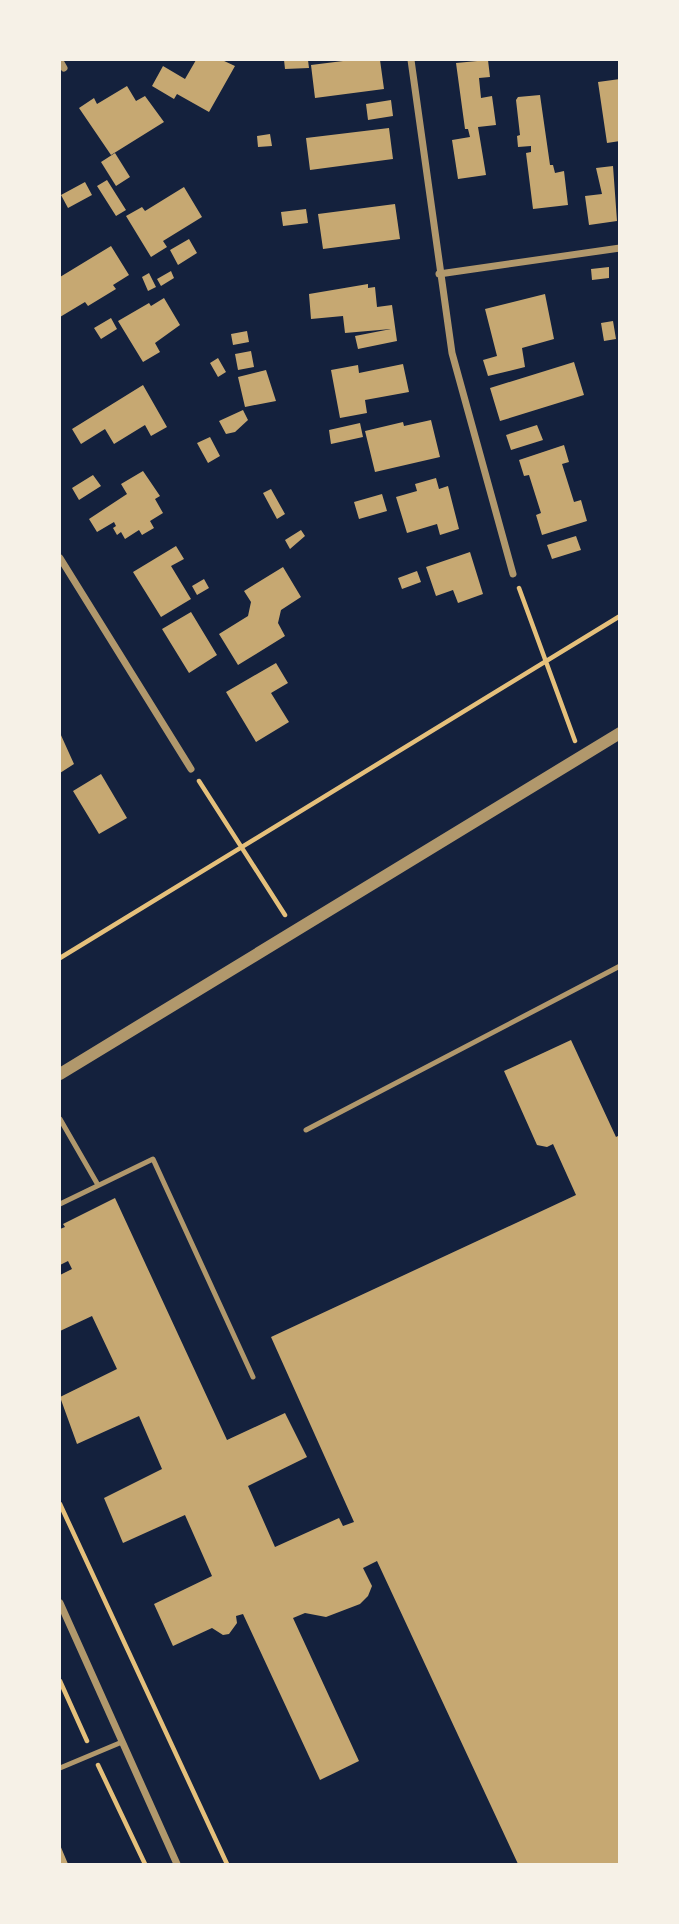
<svg xmlns="http://www.w3.org/2000/svg" width="679" height="1924" font-family="'Nunito Sans',sans-serif">
  <style>
    .building { fill: #c6a872 }
    .lines { fill: none; stroke-linecap: round; stroke-linejoin: round }
    .path { stroke: #e5c07b; stroke-width: 4.5 }
    .service { stroke: #b1986c; stroke-width: 5 }
    .minor { stroke: #b1986c; stroke-width: 7 }
    .tertiary { stroke: #b1986c; stroke-width: 12 }
  </style>
  <rect width="100%" height="100%" fill="#14213d"/>
  <path class="building" d="M 196,60 L 222,60 L 235,66 L 209,112 L 177,94 L 174,99 L 152,86 L 163,66 L 185,79 Z
    M 284,60 L 308,60 L 309,68 L 285,69 Z
    M 351,60 L 380,60 L 384,89 L 315,98 L 311,65 Z
    M 488,60 L 490,77 L 479,78 L 481,98 L 492,96 L 496,125 L 478,127 L 486,175 L 458,179 L 452,140 L 470,137 L 468,129 L 465,129 L 456,63 Z
    M 620,79 L 620,141 L 607,143 L 598,82 Z
    M 127,86 L 136,101 L 145,96 L 164,122 L 111,155 L 79,108 L 94,98 L 97,104 Z
    M 540,95 L 550,165 L 553,165 L 555,173 L 564,171 L 568,205 L 533,209 L 526,153 L 531,152 L 531,146 L 518,147 L 517,136 L 520,135 L 516,100 L 518,97 Z
    M 391,100 L 393,116 L 368,120 L 366,104 Z
    M 389,128 L 393,159 L 310,170 L 306,138 Z
    M 270,134 L 272,146 L 258,147 L 257,136 Z
    M 115,153 L 130,177 L 116,186 L 101,162 Z
    M 613,166 L 617,221 L 589,225 L 585,196 L 602,194 L 596,168 Z
    M 107,180 L 126,210 L 116,216 L 97,186 Z
    M 85,182 L 92,195 L 68,208 L 61,195 Z
    M 184,187 L 202,217 L 163,241 L 167,247 L 151,257 L 126,216 L 142,207 L 145,211 Z
    M 395,204 L 400,239 L 323,249 L 318,214 Z
    M 306,209 L 308,223 L 283,226 L 281,212 Z
    M 189,239 L 197,253 L 178,265 L 170,250 Z
    M 111,246 L 129,275 L 113,285 L 116,289 L 88,306 L 85,302 L 60,317 L 60,277 Z
    M 609,267 L 609,278 L 592,280 L 591,269 Z
    M 171,271 L 174,278 L 161,286 L 157,279 Z
    M 149,273 L 156,287 L 148,291 L 142,277 Z
    M 368,284 L 368,288 L 375,287 L 377,307 L 392,305 L 397,341 L 358,349 L 355,336 L 391,329 L 345,333 L 343,316 L 311,319 L 309,294 Z
    M 545,294 L 554,339 L 522,348 L 525,367 L 488,376 L 483,360 L 497,356 L 485,309 Z
    M 164,298 L 180,325 L 155,343 L 160,352 L 143,362 L 118,321 L 149,303 L 151,306 Z
    M 111,318 L 117,329 L 101,339 L 94,328 Z
    M 613,321 L 616,339 L 604,341 L 601,323 Z
    M 247,331 L 249,342 L 233,345 L 231,334 Z
    M 251,351 L 254,367 L 238,370 L 235,354 Z
    M 218,358 L 226,372 L 218,377 L 210,363 Z
    M 574,362 L 584,395 L 500,421 L 490,388 Z
    M 403,364 L 409,392 L 365,400 L 367,413 L 340,418 L 331,370 L 358,365 L 359,373 Z
    M 266,370 L 276,401 L 245,407 L 238,377 Z
    M 143,385 L 167,427 L 151,436 L 145,425 L 114,444 L 105,429 L 81,444 L 72,429 Z
    M 243,410 L 248,420 L 235,432 L 226,434 L 219,421 Z
    M 431,420 L 440,457 L 375,472 L 365,431 L 403,422 L 404,426 Z
    M 360,423 L 363,437 L 331,444 L 329,430 Z
    M 537,425 L 543,440 L 511,450 L 506,435 Z
    M 210,437 L 220,456 L 208,463 L 197,443 Z
    M 564,445 L 569,462 L 562,464 L 574,502 L 581,500 L 587,521 L 542,535 L 536,515 L 541,513 L 529,475 L 524,476 L 519,460 Z
    M 143,471 L 160,496 L 155,499 L 163,513 L 150,521 L 154,528 L 142,535 L 139,530 L 125,539 L 121,532 L 117,535 L 113,528 L 116,526 L 114,522 L 97,532 L 89,519 L 127,494 L 121,484 Z
    M 93,475 L 101,486 L 79,500 L 72,488 Z
    M 436,478 L 439,489 L 448,486 L 459,529 L 440,535 L 437,524 L 407,533 L 396,497 L 417,491 L 415,484 Z
    M 271,489 L 285,514 L 277,519 L 263,493 Z
    M 382,494 L 387,511 L 359,519 L 354,502 Z
    M 301,530 L 305,536 L 290,549 L 285,540 Z
    M 576,536 L 581,550 L 552,559 L 547,545 Z
    M 176,546 L 184,559 L 171,566 L 191,599 L 161,617 L 133,572 Z
    M 470,552 L 483,594 L 458,603 L 453,590 L 436,596 L 426,567 Z
    M 283,567 L 301,597 L 281,610 L 278,623 L 285,636 L 238,665 L 219,634 L 248,616 L 251,602 L 244,591 Z
    M 417,571 L 421,582 L 402,589 L 398,578 Z
    M 204,579 L 209,588 L 197,595 L 192,586 Z
    M 191,612 L 217,655 L 189,673 L 162,629 Z
    M 276,663 L 288,683 L 271,693 L 289,722 L 256,742 L 226,692 Z
    M 60,733 L 74,764 L 60,773 Z
    M 101,774 L 127,818 L 99,834 L 73,791 Z
    M 571,1040 L 616,1137 L 620,1135 L 620,1864 L 518,1864 L 377,1561 L 363,1568 L 372,1586 L 368,1596 L 360,1604 L 326,1617 L 305,1613 L 293,1618 L 359,1761 L 320,1780 L 243,1614 L 236,1616 L 237,1623 L 229,1634 L 223,1635 L 212,1628 L 173,1646 L 154,1604 L 212,1576 L 185,1515 L 123,1543 L 104,1498 L 162,1469 L 139,1416 L 77,1444 L 60,1397 L 117,1369 L 92,1316 L 60,1331 L 60,1275 L 72,1269 L 68,1261 L 60,1265 L 60,1229 L 65,1227 L 63,1224 L 115,1198 L 227,1440 L 285,1413 L 307,1457 L 248,1486 L 275,1547 L 339,1518 L 343,1526 L 354,1522 L 271,1337 L 576,1195 L 553,1144 L 547,1147 L 537,1145 L 504,1071 Z
    M 60,1845 L 68,1864 L 60,1864 Z"/>
  <g class="lines">
    <path class="path" d="M 519,588 L 575,741
      M 199,781 L 285,915
      M 60,958 L 620,616
      M 60,1504 L 227,1864
      M 60,1681 L 87,1741
      M 98,1765 L 145,1864"/>
    <path class="service" d="M 60,1119 L 98,1185
      M 306,1130 L 620,966
      M 60,1204 L 153,1159 L 253,1377
      M 60,1768 L 122,1742"/>
    <path class="minor" d="M 411,60 L 452,353 L 513,574
      M 60,61 L 64,68
      M 439,274 L 620,248
      M 60,558 L 191,769
      M 60,1603 L 177,1864"/>
    <path class="tertiary" d="M 60,1074 L 620,733"/>
  </g>
  <rect width="679" height="1924" fill="none" stroke="#f6f1e7" stroke-width="122"/>
</svg>
